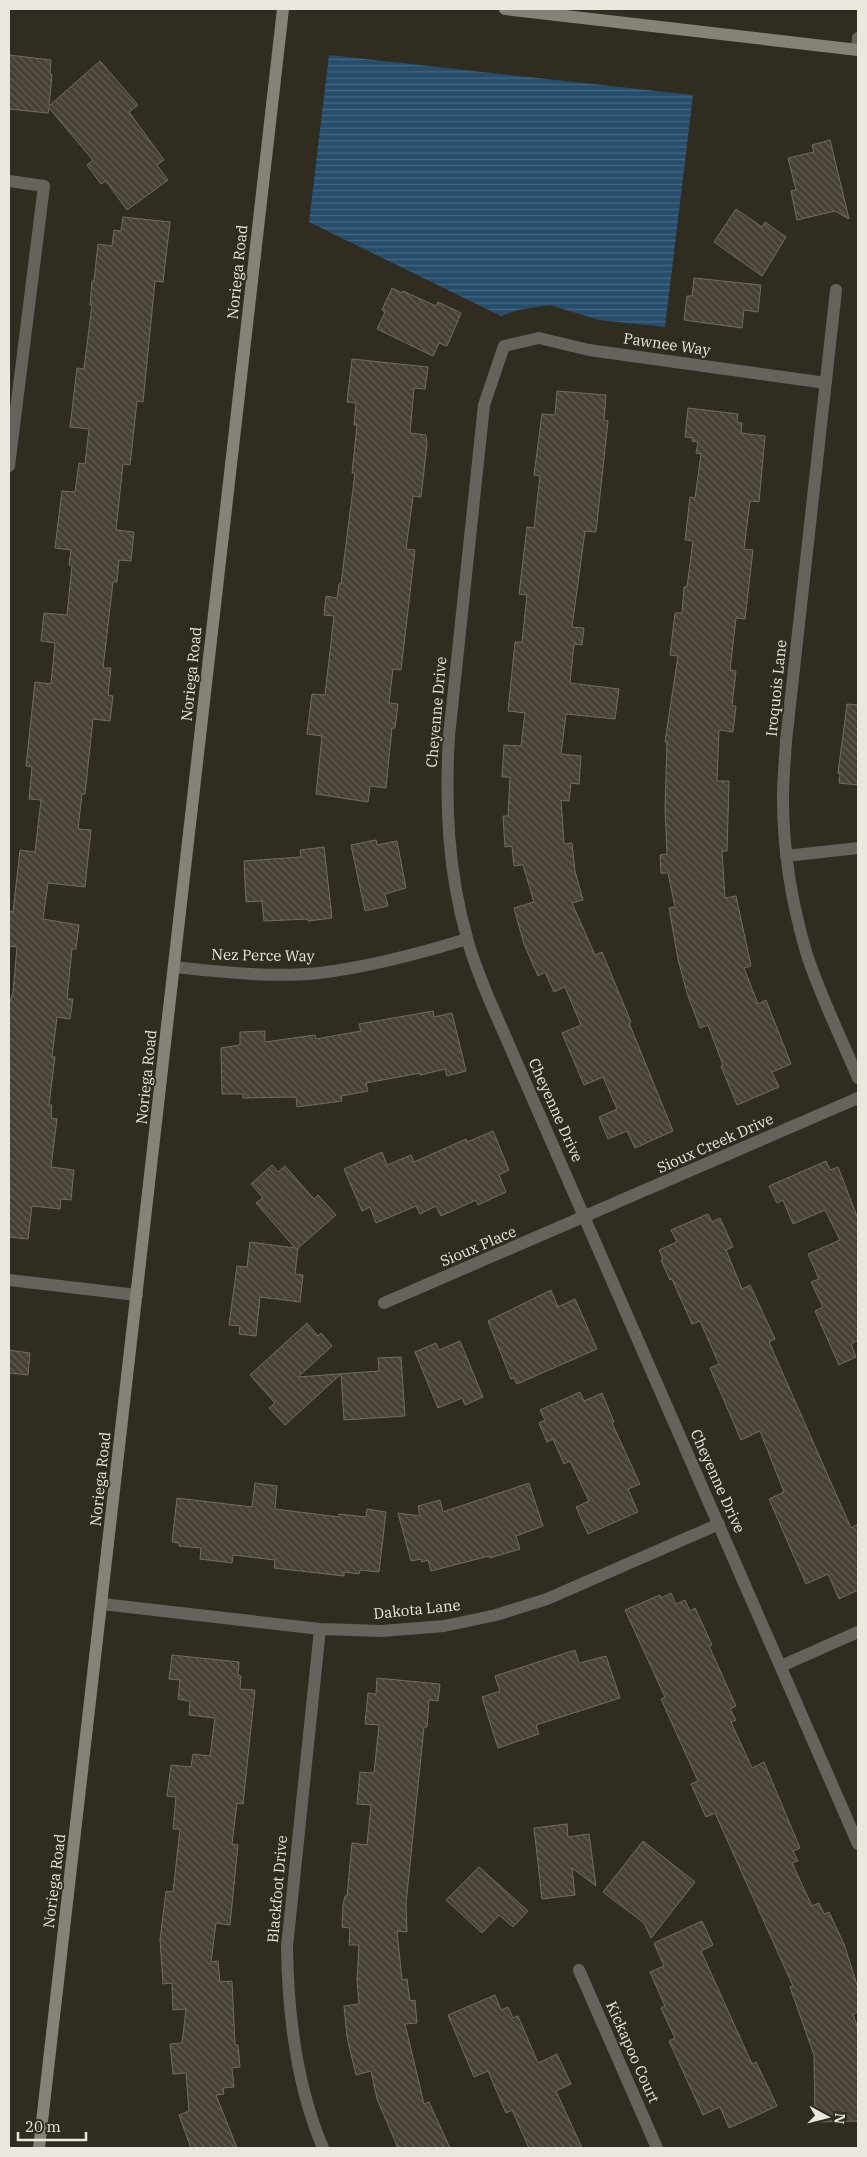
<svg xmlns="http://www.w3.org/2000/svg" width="867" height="2157" font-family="'IBM Plex Serif',serif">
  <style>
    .water { fill: url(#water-rules) }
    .building { fill: url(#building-back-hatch); stroke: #726d5f }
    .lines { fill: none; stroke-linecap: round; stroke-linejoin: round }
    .street { stroke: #66635d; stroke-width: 12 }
    .secondary { stroke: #868278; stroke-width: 12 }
    .labels { text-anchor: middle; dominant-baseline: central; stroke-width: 4; stroke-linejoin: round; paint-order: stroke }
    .street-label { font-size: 15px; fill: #eae7df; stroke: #312c20 }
  </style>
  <defs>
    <pattern id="water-rules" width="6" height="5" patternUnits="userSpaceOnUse" patternTransform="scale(1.25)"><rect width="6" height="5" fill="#264e6c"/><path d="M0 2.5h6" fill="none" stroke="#466881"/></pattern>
    <pattern id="building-back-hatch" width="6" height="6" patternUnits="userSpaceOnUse" patternTransform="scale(1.25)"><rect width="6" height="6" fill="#464134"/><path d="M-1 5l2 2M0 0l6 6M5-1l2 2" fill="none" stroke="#615c51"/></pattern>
  </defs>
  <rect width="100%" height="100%" fill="#312c20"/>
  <path class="water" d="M 329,55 L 693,95 L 665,327 L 599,320 L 550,305 L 518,310 L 501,316 L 309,222 Z"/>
  <path class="building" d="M 9,55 L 51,60 L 50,74 L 52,75 L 49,106 L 100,61 L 138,105 L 129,112 L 164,160 L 157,165 L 168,180 L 127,210 L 106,181 L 101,184 L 87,165 L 93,160 L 49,108 L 48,113 L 9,109 Z
    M 830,140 L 849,219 L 835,211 L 797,220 L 791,191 L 796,190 L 788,158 L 814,152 L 812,145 Z
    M 736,209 L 762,227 L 765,222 L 786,237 L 762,276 L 714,242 Z
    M 123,217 L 170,222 L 163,282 L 155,281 L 143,402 L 137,401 L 130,465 L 123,464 L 116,530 L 134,532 L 131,561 L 119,560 L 117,582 L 113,582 L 103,668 L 111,668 L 108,695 L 113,696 L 110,721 L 93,719 L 85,794 L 82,794 L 78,829 L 91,830 L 85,887 L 48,883 L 43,919 L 79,925 L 76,949 L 72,949 L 67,999 L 73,999 L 70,1019 L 57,1017 L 52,1057 L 55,1057 L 49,1105 L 52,1105 L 51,1118 L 57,1119 L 51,1167 L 74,1170 L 71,1200 L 61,1199 L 60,1209 L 32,1206 L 28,1239 L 9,1237 L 9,1005 L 13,992 L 17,947 L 9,946 L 9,911 L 13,912 L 20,850 L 35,852 L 41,800 L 29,799 L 32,767 L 26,766 L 35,682 L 51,684 L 55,643 L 41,641 L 44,613 L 67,615 L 72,566 L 69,565 L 71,550 L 55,548 L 58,523 L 62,491 L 75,492 L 79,463 L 85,464 L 89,429 L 70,427 L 77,368 L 84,369 L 92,305 L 90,305 L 92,281 L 94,281 L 98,244 L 112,246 L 114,230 L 121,231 Z
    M 694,278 L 761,285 L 758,312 L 744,310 L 742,328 L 684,320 L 687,296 L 692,296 Z
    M 392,288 L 402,293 L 403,291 L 436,306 L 438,302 L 461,313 L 447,346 L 439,343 L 433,356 L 377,329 L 385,312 L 382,310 Z
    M 352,359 L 428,367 L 425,389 L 414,388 L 410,433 L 426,435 L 427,444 L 421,497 L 413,496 L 406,549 L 415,550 L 401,670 L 393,669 L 389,703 L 398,704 L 395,728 L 392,728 L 386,788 L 370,786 L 368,802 L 316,794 L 322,736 L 307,734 L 312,694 L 325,695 L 334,616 L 324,615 L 326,596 L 337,598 L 339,584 L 341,584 L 355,473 L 352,473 L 357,425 L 354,425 L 356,403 L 347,402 Z
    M 557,391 L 606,395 L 604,420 L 608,421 L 596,532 L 585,531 L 572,627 L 584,628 L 582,645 L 574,644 L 570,683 L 619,689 L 615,719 L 566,714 L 561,754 L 581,756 L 579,784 L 571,783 L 569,801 L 561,800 L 564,844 L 572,843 L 575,871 L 583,900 L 572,903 L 595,955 L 602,952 L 631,1022 L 629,1023 L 673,1131 L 635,1148 L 627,1131 L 608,1139 L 599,1117 L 617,1109 L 603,1077 L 584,1085 L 562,1033 L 581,1025 L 565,987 L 554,992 L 545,972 L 538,976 L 524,944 L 514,908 L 534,902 L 523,865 L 514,866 L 512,846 L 505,847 L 503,816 L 508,816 L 510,777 L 502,777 L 504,745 L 521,746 L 525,713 L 508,711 L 515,642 L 522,642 L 527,595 L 519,594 L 527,527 L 534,528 L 540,476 L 534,475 L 542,414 L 555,415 Z
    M 688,408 L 738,414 L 737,422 L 742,423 L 741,433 L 765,436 L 759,502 L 750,501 L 744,549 L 753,550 L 745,619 L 736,618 L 730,670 L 736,671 L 732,706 L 736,706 L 733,732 L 719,730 L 717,781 L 729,781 L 727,851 L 722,851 L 725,898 L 736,896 L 751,966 L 744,968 L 758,1004 L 766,1000 L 791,1064 L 772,1072 L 779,1087 L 737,1105 L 721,1066 L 723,1065 L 708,1025 L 700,1028 L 687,993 L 678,959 L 669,908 L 675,907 L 668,873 L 661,873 L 660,855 L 667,854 L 665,808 L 667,742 L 665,742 L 678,656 L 670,655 L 675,613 L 682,613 L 684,587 L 687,587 L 693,541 L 685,540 L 690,497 L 695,498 L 701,454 L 696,453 L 698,442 L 692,441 L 693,438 L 685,437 Z
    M 847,704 L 858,705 L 858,785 L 839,783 L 840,774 L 838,773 Z
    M 376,840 L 377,845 L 397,841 L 406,888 L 385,894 L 388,906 L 365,911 L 351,845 Z
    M 324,847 L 332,918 L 308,921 L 308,919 L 264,921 L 262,901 L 246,902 L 244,861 L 301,857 L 300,850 Z
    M 433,1011 L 434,1017 L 452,1013 L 466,1071 L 447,1076 L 445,1069 L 420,1075 L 420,1073 L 366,1083 L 368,1091 L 341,1096 L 342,1101 L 297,1107 L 296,1097 L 243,1098 L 243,1094 L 222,1094 L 221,1048 L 240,1045 L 240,1032 L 265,1031 L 265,1042 L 315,1035 L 316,1039 L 361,1031 L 359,1024 Z
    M 493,1131 L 509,1170 L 499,1175 L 506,1192 L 478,1205 L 476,1200 L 441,1216 L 436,1206 L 420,1214 L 416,1206 L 376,1223 L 370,1207 L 362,1211 L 344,1169 L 382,1152 L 387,1165 L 411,1155 L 414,1162 L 466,1139 L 467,1142 Z
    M 826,1161 L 830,1170 L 838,1167 L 858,1219 L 858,1340 L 851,1344 L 856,1357 L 839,1365 L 815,1311 L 823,1307 L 811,1282 L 819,1279 L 808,1254 L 840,1240 L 825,1210 L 793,1224 L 783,1200 L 777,1203 L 769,1186 Z
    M 272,1165 L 278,1172 L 285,1166 L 314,1199 L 318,1195 L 336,1215 L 298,1248 L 295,1274 L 303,1275 L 300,1302 L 260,1297 L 256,1336 L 239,1334 L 240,1326 L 229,1325 L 237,1266 L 247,1267 L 250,1242 L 295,1248 L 256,1203 L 263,1198 L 251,1184 Z
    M 708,1214 L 712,1222 L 720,1218 L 733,1247 L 726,1250 L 742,1289 L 750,1285 L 775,1339 L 769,1342 L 851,1528 L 858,1524 L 858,1590 L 839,1599 L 828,1574 L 806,1584 L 769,1499 L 784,1492 L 760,1431 L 741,1440 L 710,1368 L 719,1364 L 700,1321 L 692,1324 L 672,1279 L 670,1280 L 661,1260 L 663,1259 L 659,1250 L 677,1242 L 671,1230 Z
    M 551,1290 L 558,1307 L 575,1299 L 597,1349 L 517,1384 L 514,1378 L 511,1379 L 488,1321 Z
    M 307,1323 L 318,1336 L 321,1333 L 332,1346 L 298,1377 L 379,1371 L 378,1358 L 401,1357 L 405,1416 L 344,1420 L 341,1374 L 285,1425 L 269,1408 L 275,1403 L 250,1375 Z
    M 460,1341 L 483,1397 L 465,1405 L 462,1398 L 438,1408 L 415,1352 L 436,1343 L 439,1350 Z
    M 9,1350 L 30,1353 L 28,1375 L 9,1373 Z
    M 580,1392 L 584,1401 L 602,1393 L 614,1422 L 612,1423 L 640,1484 L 628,1489 L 638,1512 L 588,1534 L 576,1507 L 589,1501 L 570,1461 L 564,1464 L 553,1439 L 547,1442 L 539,1423 L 545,1420 L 540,1410 Z
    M 255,1483 L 277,1486 L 275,1509 L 339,1517 L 339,1514 L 366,1517 L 367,1509 L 386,1512 L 379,1572 L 360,1570 L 359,1574 L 344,1572 L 344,1576 L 274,1568 L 275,1560 L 233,1555 L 232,1563 L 200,1559 L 201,1548 L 179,1546 L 179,1543 L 172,1542 L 177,1498 L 252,1507 Z
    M 529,1483 L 543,1526 L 516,1536 L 520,1549 L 490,1558 L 489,1556 L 431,1571 L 428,1560 L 422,1562 L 421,1559 L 411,1561 L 398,1513 L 420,1516 L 418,1506 L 440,1500 L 443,1512 Z
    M 671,1593 L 676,1604 L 685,1600 L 690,1611 L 695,1608 L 712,1645 L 709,1646 L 736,1706 L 730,1709 L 736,1720 L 731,1722 L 752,1768 L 764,1762 L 800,1848 L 793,1851 L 798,1861 L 792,1863 L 812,1906 L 819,1903 L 824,1914 L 829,1912 L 844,1944 L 858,1988 L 858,2012 L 853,2014 L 858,2029 L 858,2121 L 815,2122 L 814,2055 L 790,1987 L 793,1986 L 715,1813 L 706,1817 L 691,1784 L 698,1781 L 661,1699 L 665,1697 L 625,1610 L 660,1595 L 661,1598 Z
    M 575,1650 L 579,1663 L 606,1656 L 620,1698 L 536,1725 L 539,1734 L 498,1748 L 482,1697 L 500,1691 L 495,1676 Z
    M 172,1655 L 239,1662 L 238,1675 L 241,1676 L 240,1689 L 255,1690 L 243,1804 L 237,1803 L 232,1844 L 238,1845 L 230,1925 L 216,1923 L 211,1962 L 218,1961 L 220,1982 L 232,1981 L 235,2045 L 238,2045 L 240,2067 L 232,2068 L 234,2087 L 223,2088 L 224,2094 L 216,2095 L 237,2148 L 191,2148 L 179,2115 L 189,2111 L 186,2073 L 173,2074 L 170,2044 L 182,2043 L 186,2009 L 173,2010 L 172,1983 L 163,1984 L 160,1940 L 166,1891 L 173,1892 L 180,1829 L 173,1829 L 176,1797 L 167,1796 L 171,1765 L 191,1767 L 193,1754 L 210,1756 L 215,1718 L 189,1715 L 190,1701 L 178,1699 L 180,1680 L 169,1679 Z
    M 377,1678 L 440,1684 L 438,1701 L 429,1700 L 427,1727 L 424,1727 L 406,1904 L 407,1932 L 397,1931 L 402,1980 L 407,1979 L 410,2001 L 415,2000 L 417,2023 L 405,2024 L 424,2104 L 429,2102 L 450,2148 L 398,2148 L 377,2099 L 371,2071 L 356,2075 L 347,2037 L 344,2006 L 359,2004 L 357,1980 L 359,1945 L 349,1945 L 350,1928 L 342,1927 L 343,1905 L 345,1896 L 347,1896 L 352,1843 L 367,1845 L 371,1805 L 357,1804 L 360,1772 L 374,1773 L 379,1725 L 365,1724 L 368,1693 L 376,1694 Z
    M 567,1824 L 568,1837 L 589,1834 L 596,1886 L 572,1868 L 575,1895 L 542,1899 L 534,1828 Z
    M 643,1841 L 695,1882 L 651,1938 L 644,1923 L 603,1892 Z
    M 479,1867 L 528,1911 L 513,1927 L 499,1915 L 482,1933 L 446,1900 Z
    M 702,1921 L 713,1945 L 701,1951 L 752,2064 L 756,2062 L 777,2106 L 729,2128 L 720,2107 L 703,2115 L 669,2041 L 675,2038 L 661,2008 L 665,2006 L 650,1972 L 664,1966 L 654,1943 Z
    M 495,1995 L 501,2010 L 508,2007 L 513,2018 L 518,2016 L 538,2063 L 557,2054 L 571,2084 L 556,2091 L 582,2148 L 529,2148 L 512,2110 L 506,2113 L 488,2071 L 474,2077 L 448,2015 Z"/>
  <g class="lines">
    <path class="street" d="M 857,50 L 858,38
      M 9,181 L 44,186 L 9,466
      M 836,290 L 786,741 C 785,760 783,779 783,798 C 783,851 792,905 807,955 C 821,997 841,1038 858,1078
      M 826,383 L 589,350 L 539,338 L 504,346 L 484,405 L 449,736 C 445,805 448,871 467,938 C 472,958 481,979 489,999 L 858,1844
      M 786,856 L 858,848
      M 174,967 C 222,972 271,978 319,973 C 370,967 418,954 467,939
      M 9,1280 L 137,1295
      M 384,1303 L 858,1098
      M 102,1604 L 320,1629 L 382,1631 L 444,1626 L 496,1615 L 547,1599 L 719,1524
      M 320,1629 L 287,1947 C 288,2015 296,2085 323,2148
      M 781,1666 L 858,1632
      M 579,1970 L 657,2148"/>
    <path class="secondary" d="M 505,9 L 858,50
      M 39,2148 L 283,9"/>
  </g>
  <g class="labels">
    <g class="street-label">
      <text transform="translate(237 272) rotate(-84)">Noriega Road</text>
      <text transform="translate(667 344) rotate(8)">Pawnee Way</text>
      <text transform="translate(191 674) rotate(-84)">Noriega Road</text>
      <text transform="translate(776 688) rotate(-84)">Iroquois Lane</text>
      <text transform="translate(436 712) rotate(-85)">Cheyenne Drive</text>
      <text transform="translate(263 955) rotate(1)">Nez Perce Way</text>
      <text transform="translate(146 1077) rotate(-84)">Noriega Road</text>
      <text transform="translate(556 1110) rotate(66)">Cheyenne Drive</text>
      <text transform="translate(715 1143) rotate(-24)">Sioux Creek Drive</text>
      <text transform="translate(478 1246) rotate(-23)">Sioux Place</text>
      <text transform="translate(100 1479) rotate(-84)">Noriega Road</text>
      <text transform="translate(718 1481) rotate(66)">Cheyenne Drive</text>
      <text transform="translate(417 1609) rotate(-6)">Dakota Lane</text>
      <text transform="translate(54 1881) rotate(-83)">Noriega Road</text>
      <text transform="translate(277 1889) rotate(-85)">Blackfoot Drive</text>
      <text transform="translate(633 2052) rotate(66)">Kickapoo Court</text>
    </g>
  </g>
  <rect width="867" height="2157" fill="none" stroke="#eae7df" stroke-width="20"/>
  <g transform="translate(827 2117) rotate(97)" stroke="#312c20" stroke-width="4" paint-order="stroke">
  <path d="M0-4L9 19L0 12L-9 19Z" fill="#eae7df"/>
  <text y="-8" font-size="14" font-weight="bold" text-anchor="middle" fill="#eae7df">N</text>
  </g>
  <path d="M18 2132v8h68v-8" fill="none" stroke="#eae7df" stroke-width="2.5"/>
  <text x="25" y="2132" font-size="15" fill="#eae7df" stroke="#312c20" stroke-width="4" paint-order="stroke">20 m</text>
</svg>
